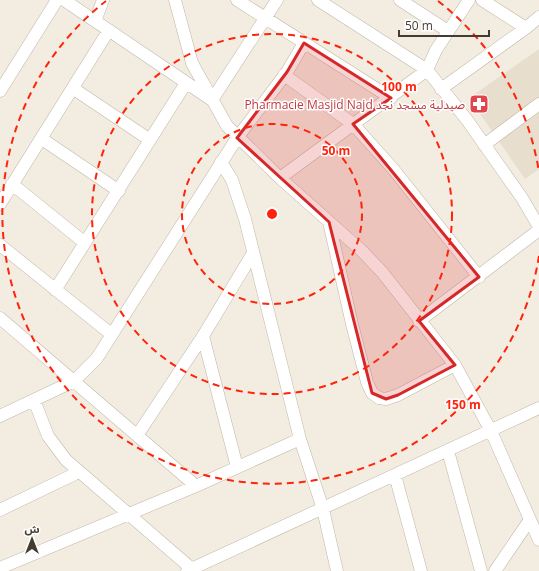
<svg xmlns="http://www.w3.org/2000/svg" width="539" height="571" font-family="'Open Sans','Noto Sans Arabic',sans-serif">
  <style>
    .residential { fill: #e7dece }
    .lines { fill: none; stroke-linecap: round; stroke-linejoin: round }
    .minor-casing { stroke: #c1b6a6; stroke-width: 13 }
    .minor { stroke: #fff; stroke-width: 12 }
    .marked { fill: #d62828; fill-opacity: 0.2; stroke: #d62828; stroke-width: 3; stroke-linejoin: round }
    .ring { fill: none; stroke: #ff230b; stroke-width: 2; stroke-dasharray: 7 5 }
    .labels { text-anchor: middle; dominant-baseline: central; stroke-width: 3; stroke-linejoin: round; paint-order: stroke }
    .health-label { font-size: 12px; fill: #be3a42; stroke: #fff; text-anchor: end }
    .centre { fill: #ff230b; stroke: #fff; stroke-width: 2 }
    .ring-label { font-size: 12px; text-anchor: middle; font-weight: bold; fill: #ff230b; stroke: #fff; stroke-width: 3; stroke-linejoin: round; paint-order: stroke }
  </style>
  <rect width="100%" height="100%" fill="#f3ece1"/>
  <path class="residential" d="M 539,49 L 539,169 L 525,179 L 469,98 Z"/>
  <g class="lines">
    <g class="minor-casing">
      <path id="minor" d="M 64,0 L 212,100 L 277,0
        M 175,0 L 192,63 L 227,126 L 280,178 L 362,251 L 382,272 L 455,365 L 491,431 L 539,540
        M 237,0 L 391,98
        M 318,0 L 427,70 L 467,120 L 522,198 L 539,227
        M 400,0 L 448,31
        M 482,0 L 526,28
        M 95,21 L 103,0
        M 284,75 L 353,124 L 394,170 L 479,277
        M 74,89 L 150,140
        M 441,89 L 526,28 L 539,17
        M 0,91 L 57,0
        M 42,139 L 119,191
        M 484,145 L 539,104
        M 221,162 L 232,180 L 245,219 L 300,439 L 323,509 L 337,571
        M 280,178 L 427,70 L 436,50 L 469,0
        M 12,184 L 85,243
        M 0,204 L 109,30
        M 329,222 L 352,324 L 367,382 L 372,393 L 379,398 L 386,399 L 398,395 L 455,365
        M 0,245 L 111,334
        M 55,290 L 186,83
        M 0,318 L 196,486
        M 419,321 L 539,230
        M 203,336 L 237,467
        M 34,400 L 48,436 L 66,460 L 192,569
        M 0,416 L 74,381 L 97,358 L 237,138 L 287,72 L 304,43
        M 138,434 L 203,336 L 253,253
        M 448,451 L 481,571
        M 395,475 L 421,571
        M 0,510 L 79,472
        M 0,568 L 196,486 L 300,439
        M 187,571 L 539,408
        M 495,571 L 529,521"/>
    </g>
    <use href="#minor" class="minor"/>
  </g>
  <path class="marked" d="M 304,43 L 391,98 L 353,124 L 479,277 L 419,321 L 455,365 L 398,395 L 386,399 L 372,393 L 329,222 L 237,138 L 287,72 Z"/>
  <g class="ring">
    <circle cx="272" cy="214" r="90"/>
    <circle cx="272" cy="214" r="180"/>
    <path d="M539 256A270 270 0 1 1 106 1M438 1A270 270 0 0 1 539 172"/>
  </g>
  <defs>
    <g id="pharmacy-square" transform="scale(1)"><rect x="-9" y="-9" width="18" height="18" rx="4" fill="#e0444e" stroke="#fff"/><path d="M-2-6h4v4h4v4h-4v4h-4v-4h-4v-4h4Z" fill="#fff"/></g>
  </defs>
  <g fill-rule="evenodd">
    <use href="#pharmacy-square" x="479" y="104"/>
  </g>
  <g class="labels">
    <g class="health-label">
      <text x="465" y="104">Pharmacie Masjid Najd صيدلية مسجد نجد</text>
    </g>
  </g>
  <circle cx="272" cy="214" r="6" class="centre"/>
  <g class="ring-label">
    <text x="399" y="91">100 m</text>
    <text x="336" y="155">50 m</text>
    <text x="463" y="409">150 m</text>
  </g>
  <g transform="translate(32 539)" stroke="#ffffff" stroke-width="3" paint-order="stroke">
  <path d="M0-3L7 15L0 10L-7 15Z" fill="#443c31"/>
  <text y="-6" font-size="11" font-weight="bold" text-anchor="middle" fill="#443c31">ش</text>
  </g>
  <path d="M399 30v6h90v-6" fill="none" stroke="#443c31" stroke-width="2"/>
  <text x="405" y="30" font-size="12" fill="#443c31" stroke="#ffffff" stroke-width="3" paint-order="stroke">50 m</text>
</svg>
